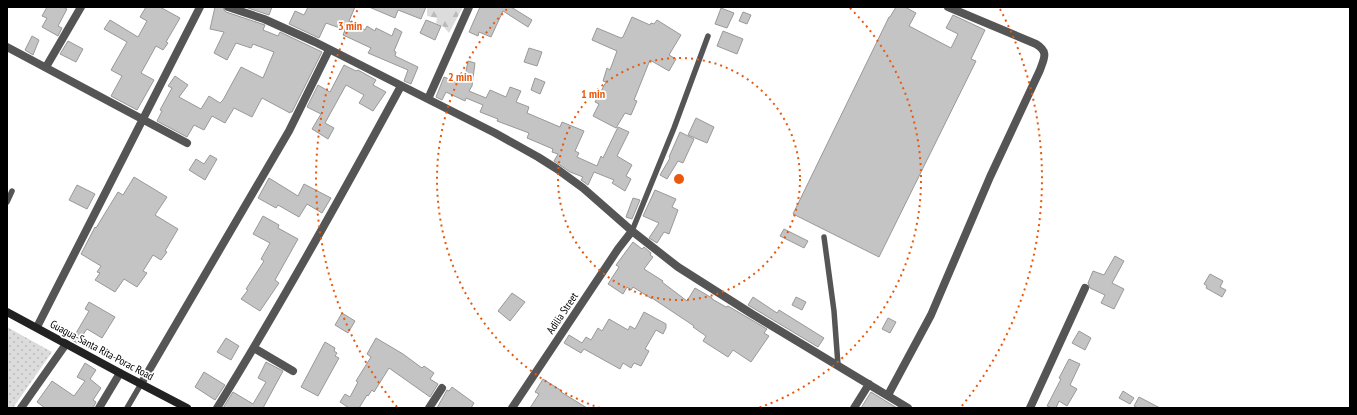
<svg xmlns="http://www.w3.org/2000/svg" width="1357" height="415" font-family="'PT Sans Narrow',sans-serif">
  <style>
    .forest { fill: url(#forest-firs) }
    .park { fill: url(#park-dots) }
    .building { fill: #c4c4c4; stroke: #999 }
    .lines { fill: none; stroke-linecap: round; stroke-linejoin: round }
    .service { stroke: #555; stroke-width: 5.5 }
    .minor { stroke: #555; stroke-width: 8 }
    .secondary { stroke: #222; stroke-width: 8 }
    .ring { fill: none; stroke: #e8590c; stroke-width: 2; stroke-dasharray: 2 4 }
    .labels { text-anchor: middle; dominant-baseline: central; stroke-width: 3.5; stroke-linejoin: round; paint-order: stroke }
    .street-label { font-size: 11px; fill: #000; stroke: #fff }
    .centre { fill: #e8590c; stroke: #fff; stroke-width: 2 }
    .ring-label { font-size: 12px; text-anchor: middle; font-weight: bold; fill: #e8590c; stroke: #fff; stroke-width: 3.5; stroke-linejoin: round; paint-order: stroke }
  </style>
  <defs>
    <pattern id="forest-firs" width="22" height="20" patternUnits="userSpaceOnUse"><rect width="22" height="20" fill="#dcdcdc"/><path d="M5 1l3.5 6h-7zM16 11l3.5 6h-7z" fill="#bbb"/></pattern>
    <pattern id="park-dots" width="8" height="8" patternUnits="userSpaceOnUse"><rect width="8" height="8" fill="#dcdcdc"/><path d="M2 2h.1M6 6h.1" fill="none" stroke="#bbb" stroke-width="1.8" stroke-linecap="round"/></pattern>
  </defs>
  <rect width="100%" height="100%" fill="#fff"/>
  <path class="forest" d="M 427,7 L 463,7 L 449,33 L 444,27 L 436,23 L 437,18 L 427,16 Z"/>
  <path class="park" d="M 7,327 L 52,352 L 13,408 L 7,408 Z"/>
  <path class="building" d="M 47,7 L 63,7 L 67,9 L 58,26 L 62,28 L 58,36 L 42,27 L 47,18 L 42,16 Z
    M 146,7 L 160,7 L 180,18 L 166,42 L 168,43 L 163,50 L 156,46 L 141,73 L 154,80 L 137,110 L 111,96 L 122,76 L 111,70 L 127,42 L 104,29 L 110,20 L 138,37 L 147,21 L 140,17 Z
    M 215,7 L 223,7 L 224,10 L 226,12 L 265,25 L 263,30 L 278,36 L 280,32 L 322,52 L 292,112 L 290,112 L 290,113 L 262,98 L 252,117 L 234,108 L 225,123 L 212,116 L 204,130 L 194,125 L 187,137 L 157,121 L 162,111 L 160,110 L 172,88 L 168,86 L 175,76 L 188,85 L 179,97 L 201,109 L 209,96 L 220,103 L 223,100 L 241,67 L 263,78 L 274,52 L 253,44 L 251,48 L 236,43 L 227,60 L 214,53 L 224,32 L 210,29 Z
    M 245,7 L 272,7 L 269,15 Z
    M 308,7 L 355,7 L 349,21 L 365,30 L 367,26 L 375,31 L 376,28 L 392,36 L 395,28 L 402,32 L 394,51 L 396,52 L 395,56 L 418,67 L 411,84 L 404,81 L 408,70 L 368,53 L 371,48 L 343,35 L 345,30 L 326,23 L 319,38 L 289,24 L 295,11 L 304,15 Z
    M 369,7 L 426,7 L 421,19 L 398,10 L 395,18 Z
    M 480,7 L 511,7 L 532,20 L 528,27 L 503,11 L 491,37 L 479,32 L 478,36 L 469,32 Z
    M 896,7 L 905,7 L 916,13 L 909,26 L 951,48 L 958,34 L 946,28 L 953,15 L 985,30 L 971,59 L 976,61 L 879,257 L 793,214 L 889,17 L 890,17 Z
    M 721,8 L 734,13 L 727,28 L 715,24 Z
    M 743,12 L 751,15 L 747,24 L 739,21 Z
    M 632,17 L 650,25 L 651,23 L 654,24 L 657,20 L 681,35 L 669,55 L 676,59 L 669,71 L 650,60 L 634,100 L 637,101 L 631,115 L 625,113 L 616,128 L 593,116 L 599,104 L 595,102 L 606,82 L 603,81 L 607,68 L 610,70 L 617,51 L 592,40 L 597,28 L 621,38 L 623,37 Z
    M 426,20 L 441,26 L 435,40 L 420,33 Z
    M 723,31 L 743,39 L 737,54 L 717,46 Z
    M 32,36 L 39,40 L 33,55 L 25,50 Z
    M 68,41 L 83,49 L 76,62 L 60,54 Z
    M 529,48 L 542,52 L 537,66 L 524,62 Z
    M 468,61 L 475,63 L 472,86 L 469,91 L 486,98 L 490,90 L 506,97 L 510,87 L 521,91 L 516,102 L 529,107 L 527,113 L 560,127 L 562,122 L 584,131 L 575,151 L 579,153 L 577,157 L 597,166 L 601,156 L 603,158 L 618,127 L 629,132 L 617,156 L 632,165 L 626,176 L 631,179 L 625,191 L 612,183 L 614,180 L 594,172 L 588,185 L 581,180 L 583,177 L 570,172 L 554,161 L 558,154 L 552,152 L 553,149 L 527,138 L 529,133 L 497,121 L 498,119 L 480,112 L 483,105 L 466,98 L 465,101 L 446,92 L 442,100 L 436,97 L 444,77 L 459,83 L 460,81 L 464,82 Z
    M 344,65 L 356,71 L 358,70 L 376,80 L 373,85 L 386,92 L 373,111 L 359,103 L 364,95 L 346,85 L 325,123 L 334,128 L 328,139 L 312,129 L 321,114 L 307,107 L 318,85 L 330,92 Z
    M 535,78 L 545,82 L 540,94 L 531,90 Z
    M 696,118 L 714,127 L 707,143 L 688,135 Z
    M 680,132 L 694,139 L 683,163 L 678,161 L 667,179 L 660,175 L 670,158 L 669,157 Z
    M 210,155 L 217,159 L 205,180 L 189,170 L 196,159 L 204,164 Z
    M 134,177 L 167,197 L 155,215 L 178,229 L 165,251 L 167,252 L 161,260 L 153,255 L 143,271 L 147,273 L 137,287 L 124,279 L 115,292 L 95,280 L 100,273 L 97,272 L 101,266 L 81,254 L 95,227 L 96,228 L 118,192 L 123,195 Z
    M 269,178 L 298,196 L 304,184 L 331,198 L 322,213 L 307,204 L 299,217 L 278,205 L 276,208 L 258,198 Z
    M 77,185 L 95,194 L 87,209 L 69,200 Z
    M 655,190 L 676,199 L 672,207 L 678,210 L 669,234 L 664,232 L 657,243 L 649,238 L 659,223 L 643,216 Z
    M 633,198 L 640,200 L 632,219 L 626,217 Z
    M 263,216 L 279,225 L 278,228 L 298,239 L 275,280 L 279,283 L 260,311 L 241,299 L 248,290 L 246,289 L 264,261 L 261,259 L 270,243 L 253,234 Z
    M 784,229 L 808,241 L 804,248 L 780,236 Z
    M 633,242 L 642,249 L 644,247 L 651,253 L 650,255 L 653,257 L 644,269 L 663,281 L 662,282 L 687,301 L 695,288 L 712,298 L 712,299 L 726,307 L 728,306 L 767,329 L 764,333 L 769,336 L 751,362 L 733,350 L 728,357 L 703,341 L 706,336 L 693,327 L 694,326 L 652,298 L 652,299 L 633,287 L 631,290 L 627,287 L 623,294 L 608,284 L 619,267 L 616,265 Z
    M 1115,256 L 1124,261 L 1112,283 L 1124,289 L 1114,309 L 1101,303 L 1105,295 L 1090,288 L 1088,283 L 1093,271 L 1104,275 Z
    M 1210,274 L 1223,281 L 1220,287 L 1226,290 L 1222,297 L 1206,288 L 1207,286 L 1204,284 Z
    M 512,293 L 525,302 L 510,321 L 498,311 Z
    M 753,297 L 777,313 L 779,310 L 824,338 L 818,347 L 748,305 Z
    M 796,297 L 806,302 L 802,310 L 792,305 Z
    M 89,302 L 115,317 L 102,338 L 87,329 L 77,343 L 72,340 L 89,311 L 85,309 Z
    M 644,312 L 666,324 L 666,328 L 663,334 L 656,330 L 645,349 L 649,351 L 641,366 L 634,363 L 631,368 L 623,363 L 620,369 L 584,349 L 581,353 L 564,343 L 569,335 L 582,343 L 586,337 L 591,340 L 598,328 L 602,331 L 609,319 L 628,330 L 630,326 L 635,329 Z
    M 342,313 L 355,321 L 348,333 L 335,325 Z
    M 888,318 L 896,322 L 890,333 L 882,329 Z
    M 1079,331 L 1091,338 L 1085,350 L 1072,343 Z
    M 226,338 L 239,346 L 231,360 L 217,352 Z
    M 376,338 L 403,354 L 422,368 L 424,366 L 434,373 L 430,379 L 438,384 L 430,397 L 389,368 L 374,392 L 372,390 L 368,396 L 367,395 L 359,408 L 349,408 L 340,402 L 345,394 L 350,397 L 358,382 L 356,381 L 371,357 L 367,354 Z
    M 325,342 L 335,348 L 334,351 L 337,353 L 335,356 L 339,358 L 318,396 L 301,387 Z
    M 1069,359 L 1080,364 L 1070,385 L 1077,389 L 1067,406 L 1059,401 L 1056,408 L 1052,408 L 1047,406 L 1061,379 L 1059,378 Z
    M 266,362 L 283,371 L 263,408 L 223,408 L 233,392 L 253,404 L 266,382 L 258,378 Z
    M 85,363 L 96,370 L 90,379 L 101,388 L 93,400 L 96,402 L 93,408 L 45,408 L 37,402 L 52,381 L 74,396 L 85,381 L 77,377 Z
    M 204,372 L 225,385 L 215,400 L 195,387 Z
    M 543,379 L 562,391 L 561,392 L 587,408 L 530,408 L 539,394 L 535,392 Z
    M 452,387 L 474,403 L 471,408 L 437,408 L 447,390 L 449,391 Z
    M 1123,391 L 1134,398 L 1130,404 L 1119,398 Z
    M 871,392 L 897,408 L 861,408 Z
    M 1139,397 L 1160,408 L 1138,408 L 1134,406 Z"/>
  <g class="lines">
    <path class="service" d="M 7,202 L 12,191
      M 632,231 L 674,128 L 708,36
      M 824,237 L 834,311 L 838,365
      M 127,408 L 141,384"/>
    <path class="minor" d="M 228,7 L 264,19 L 315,42 L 495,133 L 538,157 L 557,169 L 583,188 L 632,231 L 678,267 L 752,314 L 908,408
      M 7,47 L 187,143
      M 46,67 L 81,7
      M 428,99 L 469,7
      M 37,327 L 200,7
      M 254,348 L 293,371
      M 141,384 L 289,131 L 329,50
      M 888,395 L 931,315 L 990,177 L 1040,70 C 1044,58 1049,52 1036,44 L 948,7
      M 21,408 L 66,344
      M 99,408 L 120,373
      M 217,408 C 282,303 342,195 401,86
      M 429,408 L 442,388
      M 512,408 L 618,249 L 632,231
      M 854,408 L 869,384
      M 1030,408 L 1085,288"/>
    <path class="secondary" d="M 7,312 L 120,373 L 187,408"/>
  </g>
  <g class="ring">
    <circle cx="679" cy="179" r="121"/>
    <path d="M600 408A242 242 0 0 1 508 8M850 8A242 242 0 0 1 758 408"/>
    <path d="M397 407A363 363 0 0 1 358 9M1000 9A363 363 0 0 1 961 407"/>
  </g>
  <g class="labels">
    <g class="street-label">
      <text transform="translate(562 313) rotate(-56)">Adilia Street</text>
      <text transform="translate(102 350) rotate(28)">Guagua-Santa Rita-Porac Road</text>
    </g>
  </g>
  <circle cx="679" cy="179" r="6" class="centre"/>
  <g class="ring-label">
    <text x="350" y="30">3 min</text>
    <text x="460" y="81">2 min</text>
    <text x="593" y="98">1 min</text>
  </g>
  <rect width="1357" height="415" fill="none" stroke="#000000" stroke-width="16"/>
</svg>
